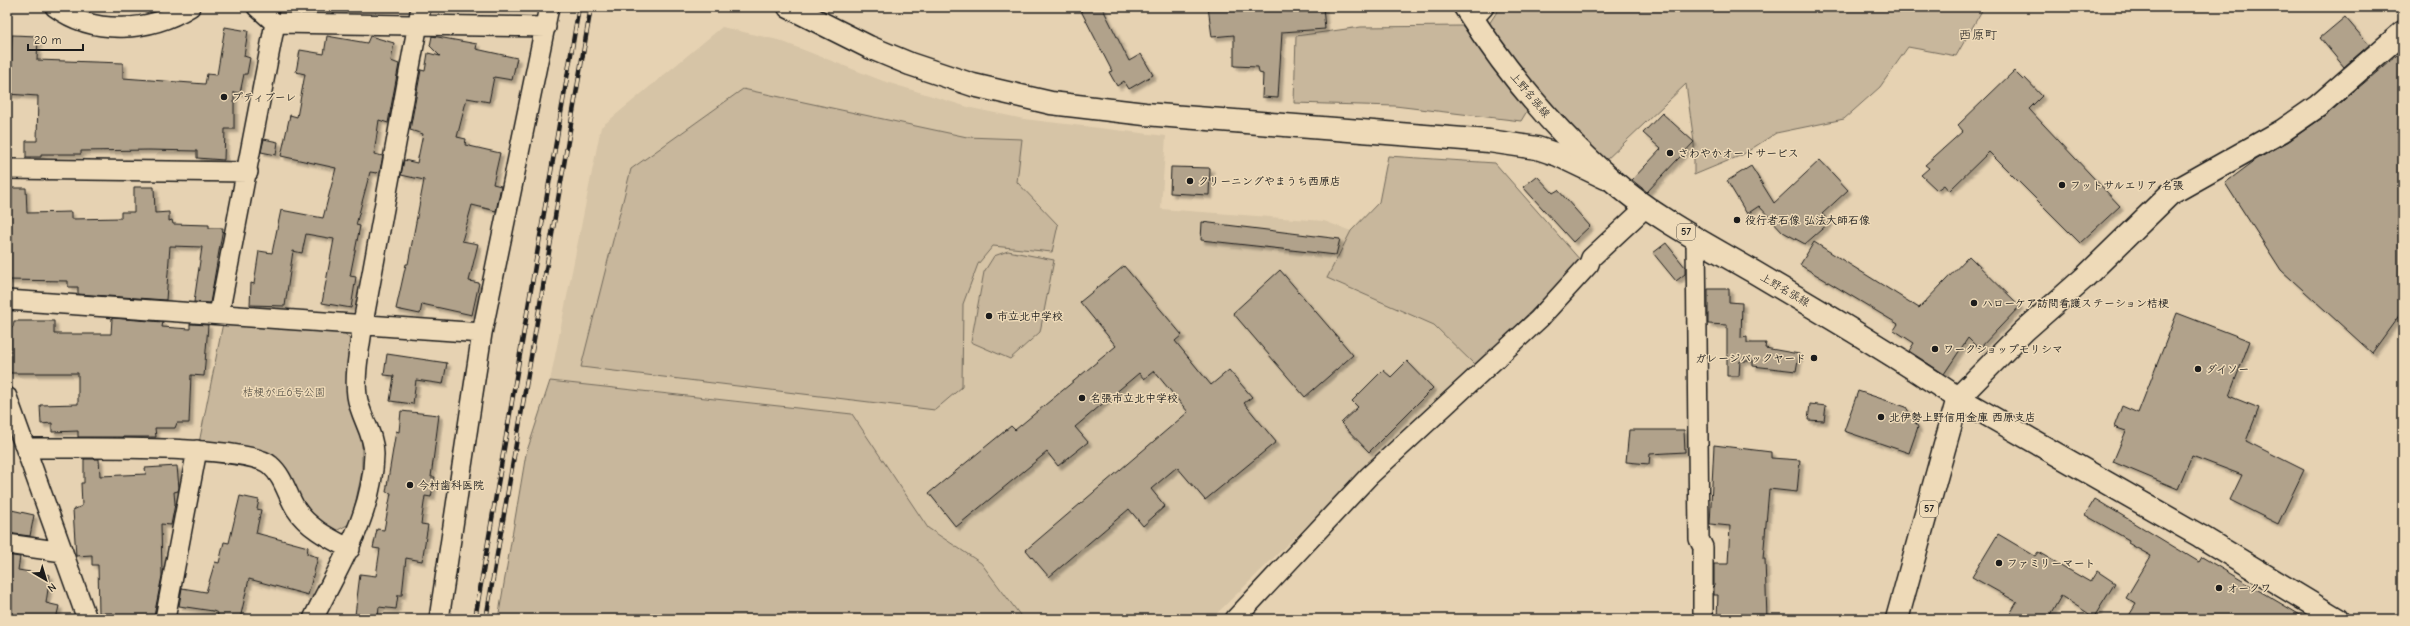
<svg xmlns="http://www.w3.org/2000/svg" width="2410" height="626" font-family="'Comic Neue','Klee One',sans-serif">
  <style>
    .built { fill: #d6c4a6 }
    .green { fill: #c8b79c; stroke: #726a5c }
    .building { fill: #b1a28b; stroke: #1c1c1c; filter: url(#shadow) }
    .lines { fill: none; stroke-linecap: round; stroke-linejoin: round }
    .minor-casing { stroke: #1c1c1c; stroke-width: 22 }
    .tertiary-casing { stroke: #1c1c1c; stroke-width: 25 }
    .primary-casing { stroke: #1c1c1c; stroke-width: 25 }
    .minor { stroke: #eedab8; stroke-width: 19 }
    .tertiary { stroke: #eedab8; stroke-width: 22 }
    .primary { stroke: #eedab8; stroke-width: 22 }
    .rail-casing { stroke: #1c1c1c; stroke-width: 4.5 }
    .rail { stroke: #eedab8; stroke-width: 3; stroke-dasharray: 9; stroke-linecap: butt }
    .poi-dot { fill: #1c1c1c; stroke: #eedab8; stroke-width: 1.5 }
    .labels { text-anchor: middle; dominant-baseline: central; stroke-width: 3; stroke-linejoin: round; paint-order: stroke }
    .shield { fill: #eedab8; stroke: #5b554b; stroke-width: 1 }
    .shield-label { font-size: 10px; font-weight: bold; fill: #1c1c1c }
    .street-label { font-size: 11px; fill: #1c1c1c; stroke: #eedab8 }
    .poi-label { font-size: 11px; font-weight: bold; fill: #1c1c1c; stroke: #eedab8; text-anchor: start }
    .park-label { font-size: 11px; fill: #47433c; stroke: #eedab8 }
    .quarter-label { font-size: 13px; fill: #1c1c1c; stroke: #eedab8 }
  </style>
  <defs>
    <filter id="shadow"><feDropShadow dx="3.5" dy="3.5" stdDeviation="1" flood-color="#0004"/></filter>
  </defs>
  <rect width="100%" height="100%" fill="#e6d2b2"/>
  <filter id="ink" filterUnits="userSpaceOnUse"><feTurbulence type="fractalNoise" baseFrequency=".025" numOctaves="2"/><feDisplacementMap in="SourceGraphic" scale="8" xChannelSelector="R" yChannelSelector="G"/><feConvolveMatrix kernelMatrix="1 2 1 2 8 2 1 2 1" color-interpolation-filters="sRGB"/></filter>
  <g filter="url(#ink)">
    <path class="built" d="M 722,27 L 778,40 L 883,81 L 971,108 L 1024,119 L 1166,136 L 1161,209 L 1324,221 L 1351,231 L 1327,278 L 1434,325 L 1476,366 L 1369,465 L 1211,619 L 1023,619 L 981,563 L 928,528 L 852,414 L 550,381 L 601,127 Z"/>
    <path class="green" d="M 1500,7 L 1984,7 L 1956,56 L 1908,47 L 1880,87 L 1844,119 L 1776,133 L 1742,155 L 1694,175 L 1694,142 L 1686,84 L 1604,162 L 1503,50 L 1489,24 Z
      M 1463,26 L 1527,111 L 1521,121 L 1395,106 L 1294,103 L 1296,36 L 1361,27 Z
      M 743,89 L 967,137 L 1022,139 L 1017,182 L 1058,225 L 1052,252 L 993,246 L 978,264 L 963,304 L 962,387 L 935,410 L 581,367 L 631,169 Z
      M 1388,156 L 1495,163 L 1581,261 L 1476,366 L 1434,325 L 1327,278 L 1351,231 L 1379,202 Z
      M 1008,251 L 1054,260 L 1040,332 L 1010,359 L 971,342 L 984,272 L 994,256 Z
      M 223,323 L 343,331 L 352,342 L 362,435 L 362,472 L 351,523 L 336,531 L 314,518 L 305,507 L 290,475 L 275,459 L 199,443 Z
      M 550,381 L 852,414 L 928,528 L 981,563 L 1023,619 L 498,619 L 526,454 Z"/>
    <path class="building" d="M 1079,7 L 1102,7 L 1129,61 L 1141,54 L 1153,75 L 1129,89 L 1124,81 L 1117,86 L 1109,72 L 1112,71 Z
      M 1208,7 L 1323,7 L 1325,29 L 1282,32 L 1278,98 L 1262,97 L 1263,74 L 1259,73 L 1258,67 L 1234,66 L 1234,35 L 1212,37 Z
      M 2345,17 L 2369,45 L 2344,67 L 2320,38 Z
      M 225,27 L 248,31 L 244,56 L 250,58 L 247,74 L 244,74 L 240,93 L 234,92 L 234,129 L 225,129 L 224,160 L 197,158 L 197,151 L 149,150 L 81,151 L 81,154 L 41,154 L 41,157 L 26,157 L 26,141 L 37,141 L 38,96 L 7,94 L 7,68 L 11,68 L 12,35 L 38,36 L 37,60 L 123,63 L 123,78 L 205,84 L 207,74 L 217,75 Z
      M 327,36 L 367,43 L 370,36 L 394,43 L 391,61 L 399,64 L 388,123 L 379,120 L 374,154 L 383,156 L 380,170 L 377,173 L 370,172 L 356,225 L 360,226 L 350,276 L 356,277 L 351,308 L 322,303 L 334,239 L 306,234 L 302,253 L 293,251 L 285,306 L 250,305 L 251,283 L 254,284 L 259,251 L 272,253 L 281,210 L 323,218 L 336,168 L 281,156 L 290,115 L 297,117 L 305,74 L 296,72 L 300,50 L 324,54 Z
      M 432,36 L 477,44 L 476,49 L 517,58 L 512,80 L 494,77 L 489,102 L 467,98 L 457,137 L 466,139 L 465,145 L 500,153 L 493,184 L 501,186 L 496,211 L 472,205 L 462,241 L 478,244 L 469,281 L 479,283 L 472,315 L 422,304 L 420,314 L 396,309 L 406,264 L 408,264 L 424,180 L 401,175 L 404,160 L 417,163 L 423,134 L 410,130 L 421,70 L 425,71 L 428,53 L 440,56 L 430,46 Z
      M 2403,50 L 2403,310 L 2372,353 L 2281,270 L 2225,183 L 2257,159 L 2289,141 L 2325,116 Z
      M 2014,71 L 2023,80 L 2025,78 L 2042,96 L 2029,109 L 2120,206 L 2080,243 L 1989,152 L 1949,191 L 1944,185 L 1937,190 L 1921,175 L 1929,168 L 1925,165 L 1963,131 L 1958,125 Z
      M 1662,113 L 1694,142 L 1647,192 L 1632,180 L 1661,149 L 1643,133 Z
      M 264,139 L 278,142 L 276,155 L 261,152 Z
      M 1820,160 L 1848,190 L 1822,214 L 1830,222 L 1805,244 L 1783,232 L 1759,206 L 1747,214 L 1727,181 L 1751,166 L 1774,203 Z
      M 1171,167 L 1210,168 L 1209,195 L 1170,193 Z
      M 1537,176 L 1553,193 L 1558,190 L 1590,226 L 1573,242 L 1523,187 Z
      M 134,187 L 154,187 L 155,213 L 169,212 L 169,221 L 172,220 L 173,224 L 209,225 L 209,228 L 223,228 L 210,303 L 194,302 L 202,247 L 170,246 L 166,300 L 78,294 L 78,287 L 68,287 L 68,281 L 7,280 L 7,202 L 11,202 L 11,188 L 26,188 L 27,213 L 71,212 L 71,219 L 121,218 L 121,212 L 134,212 Z
      M 1202,222 L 1340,239 L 1336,255 L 1201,240 Z
      M 1814,242 L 1919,308 L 1969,256 L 2020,306 L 1979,349 L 1968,338 L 1944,374 L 1909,351 L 1914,343 L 1894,330 L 1898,324 L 1800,265 Z
      M 1666,243 L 1685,267 L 1685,274 L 1676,281 L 1653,253 Z
      M 1124,266 L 1182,335 L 1175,341 L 1211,385 L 1229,370 L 1252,397 L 1244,403 L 1276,442 L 1205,500 L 1177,467 L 1151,489 L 1165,506 L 1143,526 L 1129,509 L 1049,577 L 1026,550 L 1188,412 L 1154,371 L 1144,379 L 1139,373 L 1075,427 L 1088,442 L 1058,466 L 1047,452 L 956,527 L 929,493 L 1011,426 L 1015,430 L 1116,346 L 1080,302 Z
      M 1280,270 L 1353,355 L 1305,397 L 1233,313 Z
      M 1708,289 L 1729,289 L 1729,302 L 1742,303 L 1741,338 L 1747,337 L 1747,343 L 1766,343 L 1765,348 L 1799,354 L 1796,371 L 1753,366 L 1753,361 L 1740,361 L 1739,376 L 1727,376 L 1727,325 L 1708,324 Z
      M 2177,313 L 2250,341 L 2229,396 L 2259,408 L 2246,441 L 2304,470 L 2278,524 L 2230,500 L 2242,475 L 2192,456 L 2178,489 L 2113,462 L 2126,431 L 2114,427 L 2122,406 L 2138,413 Z
      M 112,318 L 163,322 L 162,327 L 190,329 L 190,324 L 208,325 L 204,376 L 191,375 L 189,423 L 177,423 L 175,428 L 155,428 L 156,437 L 78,437 L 78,431 L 52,432 L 52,423 L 41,424 L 40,405 L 78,404 L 78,373 L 10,373 L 10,327 L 13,327 L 14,321 L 54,321 L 54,334 L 111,334 Z
      M 387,354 L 447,363 L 443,384 L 416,380 L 413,404 L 390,401 L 394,376 L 384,375 Z
      M 1407,361 L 1433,388 L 1369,452 L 1341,423 L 1358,407 L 1352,401 L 1383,370 L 1391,377 Z
      M 1858,391 L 1906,407 L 1918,427 L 1909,453 L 1844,431 Z
      M 1810,404 L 1826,406 L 1824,421 L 1808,420 Z
      M 401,411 L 439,415 L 431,477 L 435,477 L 431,497 L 425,496 L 421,524 L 428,525 L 422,561 L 406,558 L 402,595 L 398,595 L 396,609 L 379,607 L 378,618 L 355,615 L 360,574 L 376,576 L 380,549 L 373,548 L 377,529 L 384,530 L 391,493 L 386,492 L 396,431 L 399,432 Z
      M 1629,430 L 1684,430 L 1685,452 L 1650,454 L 1649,464 L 1626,462 Z
      M 1714,445 L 1771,452 L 1771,458 L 1800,460 L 1797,492 L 1769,489 L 1763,559 L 1765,559 L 1767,619 L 1717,619 L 1718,595 L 1714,595 L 1714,564 L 1728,564 L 1730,526 L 1710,524 Z
      M 84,459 L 99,459 L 100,476 L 146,474 L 145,468 L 177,466 L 179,488 L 178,491 L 174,492 L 175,504 L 171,525 L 161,524 L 162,576 L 154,616 L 150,616 L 150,619 L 112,619 L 112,613 L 99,613 L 98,565 L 92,565 L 92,555 L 76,556 L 73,510 L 82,506 L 81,483 L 84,483 Z
      M 240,496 L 259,500 L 257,509 L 261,510 L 256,533 L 308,547 L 307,554 L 318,557 L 308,595 L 249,579 L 240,619 L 217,619 L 218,613 L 213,611 L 179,606 L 182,588 L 206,592 L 215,562 L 219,563 L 224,542 L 229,543 Z
      M 2095,499 L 2199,562 L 2202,557 L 2307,619 L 2127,619 L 2136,604 L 2126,598 L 2151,556 L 2128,543 L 2129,540 L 2085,515 Z
      M 7,509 L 34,515 L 30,536 L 7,533 Z
      M 1998,534 L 2035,556 L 2038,552 L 2090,582 L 2097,571 L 2115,583 L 2094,617 L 2061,596 L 2048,619 L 2007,619 L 2017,602 L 1972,577 Z
      M 7,555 L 20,557 L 18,570 L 50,575 L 46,603 L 59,606 L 56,619 L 7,619 Z"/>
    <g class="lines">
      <g class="minor-casing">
        <path id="minor" d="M 55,7 C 94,36 150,32 190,7
          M 257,7 L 275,23 L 546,27
          M 1473,19 L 1484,7
          M 7,169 L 248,172
          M 1696,238 L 1699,539 L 1703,547 L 1703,619
          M 7,300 L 482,333
          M 219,314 L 275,23
          M 7,397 L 87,619
          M 26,448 C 66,449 246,443 270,465 C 284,477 287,495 296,509 C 308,528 331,539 350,549
          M 7,544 L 63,552
          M 165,619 L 197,450
          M 313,619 C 339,565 373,516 374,454 C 374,433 360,417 357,396 C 354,373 360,347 363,323 L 421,7
          M 439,619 L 482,333 L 549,7
          M 1235,619 L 1369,476 L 1539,319 L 1589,264 L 1591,258 L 1646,207"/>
      </g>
      <g class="tertiary-casing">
        <path id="tertiary" d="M 789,7 L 869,47 L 910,64 L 973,85 L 1051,103 L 1145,114 L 1489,141 L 1537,148 L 1558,155 L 1606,178
          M 2337,619 L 2200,536 L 1958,398 L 2024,331 L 2084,278 L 2170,194 L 2282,131 L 2318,106 L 2403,32"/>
      </g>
      <g class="primary-casing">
        <path id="primary" d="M 1465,7 C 1506,72 1556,132 1614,182 C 1655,218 1706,244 1754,272 C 1823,313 1892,353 1958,398 L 1897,619"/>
      </g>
      <use href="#minor" class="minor"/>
      <use href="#tertiary" class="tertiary"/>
      <use href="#primary" class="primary"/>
      <g class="rail-casing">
        <path id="rail" d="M 475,619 L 579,7
          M 486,619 L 591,7"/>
      </g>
      <use href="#rail" class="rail"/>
    </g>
  </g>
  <g class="poi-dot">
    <circle cx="224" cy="97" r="4"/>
    <circle cx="1670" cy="153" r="4"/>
    <circle cx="1190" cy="181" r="4"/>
    <circle cx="2062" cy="185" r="4"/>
    <circle cx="1737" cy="220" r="4"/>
    <circle cx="1974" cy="303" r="4"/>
    <circle cx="989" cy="316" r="4"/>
    <circle cx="1935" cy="349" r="4"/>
    <circle cx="1814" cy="358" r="4"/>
    <circle cx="2198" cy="369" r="4"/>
    <circle cx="1082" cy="398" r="4"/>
    <circle cx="1881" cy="417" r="4"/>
    <circle cx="410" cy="485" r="4"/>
    <circle cx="1999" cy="563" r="4"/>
    <circle cx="2219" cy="588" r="4"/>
  </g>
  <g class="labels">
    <g class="shield">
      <rect x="1677" y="224" width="18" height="16" rx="3"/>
      <rect x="1920" y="501" width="18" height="16" rx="3"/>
    </g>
    <g class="shield-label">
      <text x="1686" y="232">57</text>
      <text x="1929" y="509">57</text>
    </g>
    <g class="street-label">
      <text transform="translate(1530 95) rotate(50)">上野名張線</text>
      <text transform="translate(1785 290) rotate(30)">上野名張線</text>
    </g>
    <g class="poi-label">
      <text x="232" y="97">プティブーレ</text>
      <text x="1678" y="153">さわやかオートサービス</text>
      <text x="1198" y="181">クリーニングやまうち西原店</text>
      <text x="2070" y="185">フットサルエリア 名張</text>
      <text x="1745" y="220">役行者石像 弘法大師石像</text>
      <text x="1982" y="303">ハローケア訪問看護ステーション桔梗</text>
      <text x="997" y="316">市立北中学校</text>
      <text x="1943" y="349">ワークショップモリシマ</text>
      <text x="1806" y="358" text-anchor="end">ガレージバックヤード</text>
      <text x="2206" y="369">ダイソー</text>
      <text x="1090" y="398">名張市立北中学校</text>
      <text x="1889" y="417">北伊勢上野信用金庫 西原支店</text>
      <text x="418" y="485">今村歯科医院</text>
      <text x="2007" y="563">ファミリーマート</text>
      <text x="2227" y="588">オークワ</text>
    </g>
    <g class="park-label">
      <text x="284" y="392">桔梗が丘6号公園</text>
    </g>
    <g class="quarter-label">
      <text x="1978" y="34">西原町</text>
    </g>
  </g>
  <rect width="2410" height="626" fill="none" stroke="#eedab8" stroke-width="24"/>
  <rect x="12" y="12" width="2386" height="602" fill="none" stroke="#1c1c1c" stroke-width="1.5" filter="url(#ink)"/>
  <g transform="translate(46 580) rotate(142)" stroke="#eedab8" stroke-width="3" paint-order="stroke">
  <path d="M0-3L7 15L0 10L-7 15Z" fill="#1c1c1c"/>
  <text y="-6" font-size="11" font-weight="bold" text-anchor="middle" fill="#1c1c1c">N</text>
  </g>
  <path d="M28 44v6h55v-6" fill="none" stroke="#1c1c1c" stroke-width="2"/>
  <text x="34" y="44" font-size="12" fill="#1c1c1c" stroke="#eedab8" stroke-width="3" paint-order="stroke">20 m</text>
</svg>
